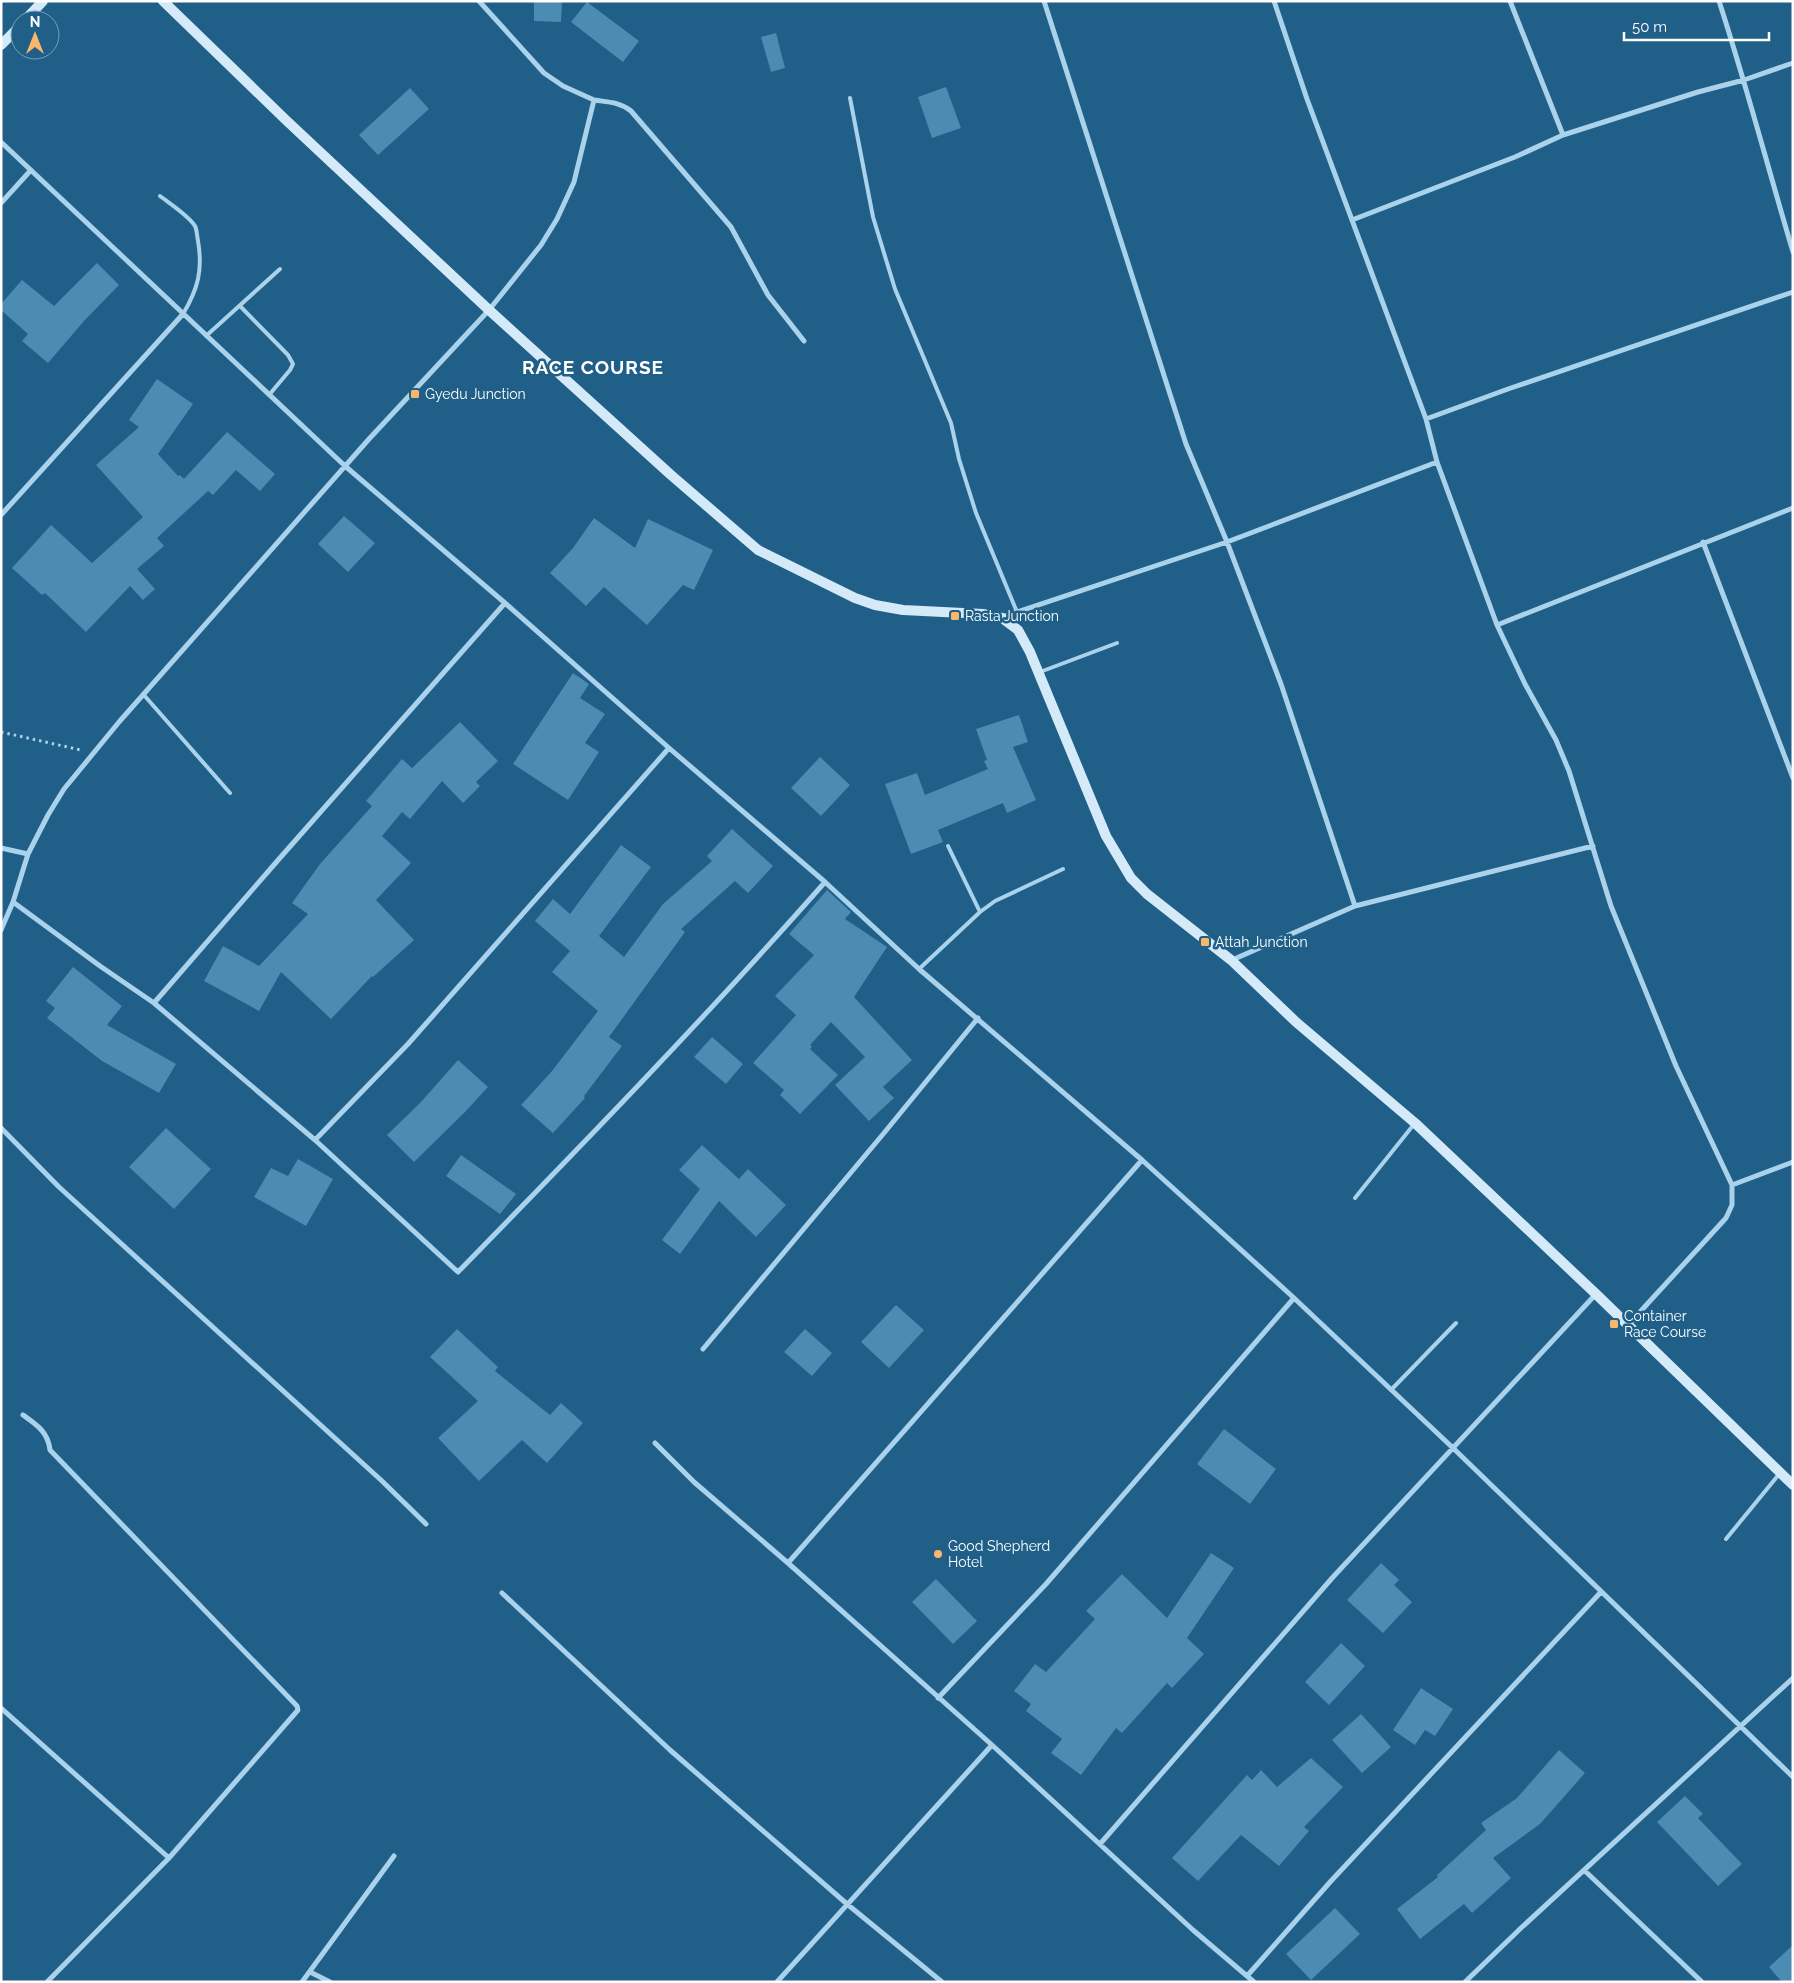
<svg xmlns="http://www.w3.org/2000/svg" width="1794" height="1983" font-family="Raleway,sans-serif">
  <style>
    .building { fill: #4c8bb2 }
    .lines { fill: none; stroke-linecap: round; stroke-linejoin: round }
    .path { stroke: #aad2eb; stroke-width: 3; stroke-dasharray: 2.5 4; stroke-linecap: butt }
    .lane { stroke: #aad2eb; stroke-width: 4 }
    .street { stroke: #aad2eb; stroke-width: 5 }
    .secondary { stroke: #d5eaf8; stroke-width: 10 }
    .poi-dot { fill: #f9b769; stroke: #1f5f88; stroke-width: 2 }
    .labels { text-anchor: middle; dominant-baseline: central; stroke-width: 5; stroke-linejoin: round; paint-order: stroke }
    .poi-label { font-size: 14px; fill: #fff; stroke: #1f5f88; text-anchor: start }
    .district-label { font-size: 19px; font-weight: bold; letter-spacing: 1px; fill: #fff; stroke: #1f5f88 }
  </style>
  <rect width="100%" height="100%" fill="#1f5f88"/>
  <path class="building" d="M 534,1 L 562,1 L 561,22 L 534,21 Z
    M 587,2 L 639,41 L 623,62 L 571,22 Z
    M 776,33 L 785,68 L 771,72 L 761,37 Z
    M 946,87 L 961,128 L 932,138 L 918,97 Z
    M 410,88 L 429,109 L 378,155 L 359,135 Z
    M 97,263 L 119,285 L 84,321 L 48,363 L 22,341 L 28,334 L 1,310 L 1,304 L 22,280 L 54,306 Z
    M 157,379 L 193,404 L 158,454 L 178,476 L 180,475 L 184,479 L 227,432 L 275,474 L 260,491 L 236,470 L 213,495 L 208,491 L 157,538 L 164,546 L 137,569 L 155,589 L 143,600 L 130,586 L 86,632 L 45,593 L 42,595 L 12,568 L 51,525 L 92,563 L 143,517 L 96,465 L 139,427 L 129,420 Z
    M 344,516 L 375,543 L 348,572 L 318,544 Z
    M 594,518 L 635,548 L 648,519 L 713,550 L 694,590 L 683,585 L 647,625 L 604,587 L 586,606 L 550,573 L 573,548 Z
    M 573,673 L 589,684 L 580,698 L 605,714 L 585,743 L 599,752 L 568,800 L 513,764 Z
    M 1019,715 L 1028,742 L 1013,747 L 1036,800 L 1007,813 L 1003,803 L 938,830 L 943,842 L 911,854 L 885,784 L 917,773 L 925,795 L 988,769 L 984,761 L 987,760 L 976,729 Z
    M 460,722 L 498,761 L 476,782 L 480,786 L 463,803 L 442,781 L 410,819 L 402,812 L 382,836 L 411,863 L 376,900 L 414,940 L 373,977 L 372,976 L 331,1019 L 281,972 L 259,1011 L 204,981 L 223,946 L 259,966 L 308,914 L 292,903 L 320,864 L 372,806 L 366,801 L 402,759 L 412,768 Z
    M 820,757 L 850,785 L 821,816 L 791,788 Z
    M 732,829 L 773,866 L 748,893 L 735,881 L 681,929 L 685,932 L 609,1037 L 622,1046 L 584,1096 L 585,1098 L 553,1133 L 521,1105 L 552,1071 L 598,1011 L 552,972 L 570,951 L 535,921 L 553,899 L 570,914 L 621,845 L 651,867 L 599,936 L 624,957 L 663,904 L 712,861 L 707,856 Z
    M 827,890 L 851,912 L 845,919 L 887,947 L 854,997 L 912,1060 L 883,1087 L 894,1098 L 869,1121 L 835,1085 L 865,1057 L 831,1022 L 810,1045 L 812,1046 L 810,1049 L 838,1075 L 800,1114 L 780,1095 L 784,1090 L 753,1063 L 796,1015 L 775,996 L 814,955 L 789,934 Z
    M 73,967 L 122,1006 L 107,1025 L 176,1064 L 159,1093 L 102,1061 L 47,1018 L 55,1008 L 46,1001 Z
    M 712,1037 L 743,1064 L 726,1084 L 694,1057 Z
    M 458,1060 L 488,1087 L 465,1112 L 414,1162 L 387,1135 L 421,1102 Z
    M 166,1128 L 211,1169 L 174,1209 L 129,1167 Z
    M 702,1145 L 739,1179 L 748,1169 L 786,1205 L 756,1237 L 719,1201 L 680,1254 L 662,1240 L 700,1189 L 679,1170 Z
    M 461,1155 L 516,1194 L 500,1214 L 446,1176 Z
    M 298,1159 L 333,1179 L 306,1226 L 254,1197 L 271,1168 L 288,1176 Z
    M 896,1305 L 924,1330 L 889,1368 L 861,1342 Z
    M 457,1329 L 498,1367 L 495,1371 L 550,1415 L 561,1403 L 583,1423 L 547,1463 L 522,1440 L 479,1481 L 438,1438 L 478,1401 L 430,1357 Z
    M 805,1329 L 832,1353 L 812,1376 L 784,1352 Z
    M 1224,1429 L 1276,1469 L 1250,1504 L 1197,1464 Z
    M 1211,1553 L 1234,1568 L 1187,1638 L 1204,1654 L 1172,1688 L 1167,1683 L 1122,1733 L 1116,1728 L 1081,1775 L 1051,1753 L 1062,1739 L 1026,1711 L 1031,1704 L 1014,1691 L 1035,1664 L 1046,1672 L 1095,1619 L 1086,1611 L 1122,1574 L 1167,1618 Z
    M 1381,1563 L 1399,1580 L 1394,1585 L 1412,1602 L 1383,1633 L 1347,1600 Z
    M 936,1579 L 977,1621 L 953,1644 L 912,1602 Z
    M 1341,1643 L 1365,1666 L 1329,1705 L 1305,1682 Z
    M 1421,1688 L 1453,1709 L 1435,1736 L 1425,1730 L 1415,1745 L 1393,1730 Z
    M 1361,1714 L 1391,1747 L 1362,1773 L 1332,1740 Z
    M 1559,1750 L 1585,1773 L 1540,1824 L 1493,1858 L 1511,1878 L 1472,1913 L 1464,1904 L 1420,1939 L 1397,1909 L 1438,1877 L 1437,1875 L 1486,1830 L 1481,1823 L 1517,1798 Z
    M 1311,1758 L 1343,1787 L 1304,1827 L 1309,1831 L 1279,1866 L 1241,1835 L 1198,1881 L 1172,1858 L 1247,1775 L 1252,1780 L 1261,1770 L 1277,1787 Z
    M 1685,1796 L 1703,1814 L 1698,1818 L 1742,1864 L 1718,1886 L 1657,1822 Z
    M 1335,1908 L 1360,1934 L 1311,1980 L 1286,1954 Z
    M 1793,1945 L 1793,1982 L 1782,1982 L 1769,1967 Z"/>
  <g class="lines">
    <path class="path" d="M 1,732 L 81,750"/>
    <path class="lane" d="M 850,98 L 873,217 L 895,289 L 951,423 L 959,459 L 976,513 L 1017,612
      M 160,196 C 169,203 189,216 195,226 C 197,230 197,236 198,241 C 203,270 198,289 183,314
      M 240,306 L 288,355 L 293,364 L 290,370 L 269,395
      M 206,336 L 280,269
      M 1040,672 L 1117,643
      M 143,694 L 230,793
      M 948,846 L 980,912
      M 919,969 L 980,912 L 995,901 L 1063,869
      M 1355,1198 L 1415,1123
      M 1391,1390 L 1456,1323
      M 1726,1539 L 1780,1473"/>
    <path class="street" d="M 1044,1 L 1186,444 L 1227,542 L 1281,684 L 1355,906 L 1232,960
      M 1274,1 L 1307,99 L 1426,419 L 1437,462 L 1497,625 L 1525,684 L 1556,740 L 1569,771 L 1611,906 L 1676,1066 L 1732,1185 L 1732,1205 L 1726,1218 L 1628,1325
      M 1510,1 L 1563,135
      M 1719,1 C 1746,84 1768,168 1793,252
      M 594,100 C 608,102 620,102 631,111 L 731,227 L 768,295 L 804,341
      M 1,142 L 345,466 L 505,603 L 669,748 L 825,882 L 919,969 L 1142,1160 L 1294,1298 L 1453,1448 L 1793,1777
      M 1,203 L 31,170
      M 1352,220 L 1515,157 L 1563,135 L 1698,92 L 1744,80 L 1793,63
      M 1426,419 L 1508,389 L 1793,292
      M 1,515 L 183,314
      M 1703,542 L 1793,778
      M 1002,617 L 1227,542 L 1437,462
      M 1497,625 L 1793,508
      M 1,848 L 28,854
      M 13,902 L 100,966 L 154,1003 L 315,1140 L 458,1272 C 583,1144 707,1016 825,882
      M 1355,906 L 1593,846
      M 1,930 L 13,902 L 28,854 L 48,815 L 64,789 L 119,722 L 369,439 L 489,310 L 541,245 L 557,219 L 574,182 L 594,100 L 563,86 L 544,73 L 479,1
      M 154,1003 L 279,859 L 505,603
      M 1,1128 L 59,1187 L 382,1481 L 426,1524
      M 315,1140 L 408,1044 L 669,748
      M 1732,1185 L 1793,1162
      M 703,1349 L 884,1133 L 978,1018
      M 23,1415 C 37,1425 48,1432 50,1450 L 297,1706 L 298,1710 L 169,1858 L 47,1982
      M 655,1443 L 694,1482 L 788,1563 L 992,1745 L 1193,1930 L 1254,1982
      M 788,1563 L 1142,1160
      M 502,1593 L 670,1750 L 847,1904 L 942,1982
      M 938,1698 L 1046,1584 L 1294,1298
      M 1,1708 L 169,1858
      M 1100,1844 L 1333,1577 L 1596,1294
      M 1584,1870 L 1702,1982
      M 310,1972 L 330,1982
      M 1247,1976 L 1331,1881 L 1601,1592
      M 302,1982 L 394,1856
      M 777,1982 L 992,1745
      M 1465,1982 L 1521,1928 L 1793,1678"/>
    <path class="secondary" d="M 163,1 L 288,122 L 489,310 L 671,475 L 758,550 L 855,598 L 875,605 L 903,610 L 983,614 L 1002,618 L 1018,630 L 1030,652 L 1106,836 L 1131,878 L 1147,894 L 1231,960 L 1296,1022 L 1415,1123 L 1596,1294 L 1793,1485
      M 25,20 L 43,1
      M 1,45 L 20,26"/>
  </g>
  <g class="poi-dot">
    <rect x="410" y="389" width="10" height="10" rx="2.5"/>
    <rect x="950" y="611" width="10" height="10" rx="2.5"/>
    <rect x="1200" y="937" width="10" height="10" rx="2.5"/>
    <rect x="1609" y="1319" width="10" height="10" rx="2.5"/>
    <circle cx="938" cy="1554" r="5"/>
  </g>
  <g class="labels">
    <g class="poi-label">
      <text x="425" y="394">Gyedu Junction</text>
      <text x="965" y="616">Rasta Junction</text>
      <text x="1215" y="942">Attah Junction</text>
      <text x="1624" y="1316">Container<tspan x="1624" dy="16">Race Course</tspan></text>
      <text x="948" y="1546">Good Shepherd<tspan x="948" dy="16">Hotel</tspan></text>
    </g>
    <g class="district-label">
      <text x="593" y="367">RACE COURSE</text>
    </g>
  </g>
  <rect width="1794" height="1983" fill="none" stroke="#ffffff" stroke-width="5"/>
  <g transform="translate(35 35)"><circle r="24" fill="#1f5f88" stroke="#799fb8"/>
  <path d="M0-4L9 19L0 12L-9 19Z" fill="#f9b769"/>
  <text y="-8" font-size="14" font-weight="bold" text-anchor="middle" fill="#ffffff">N</text>
  </g>
  <path d="M1624 32v8h145v-8" fill="none" stroke="#ffffff" stroke-width="2.5"/>
  <text x="1632" y="32" font-size="15" fill="#ffffff" stroke="#1f5f88" stroke-width="4" paint-order="stroke">50 m</text>
</svg>
